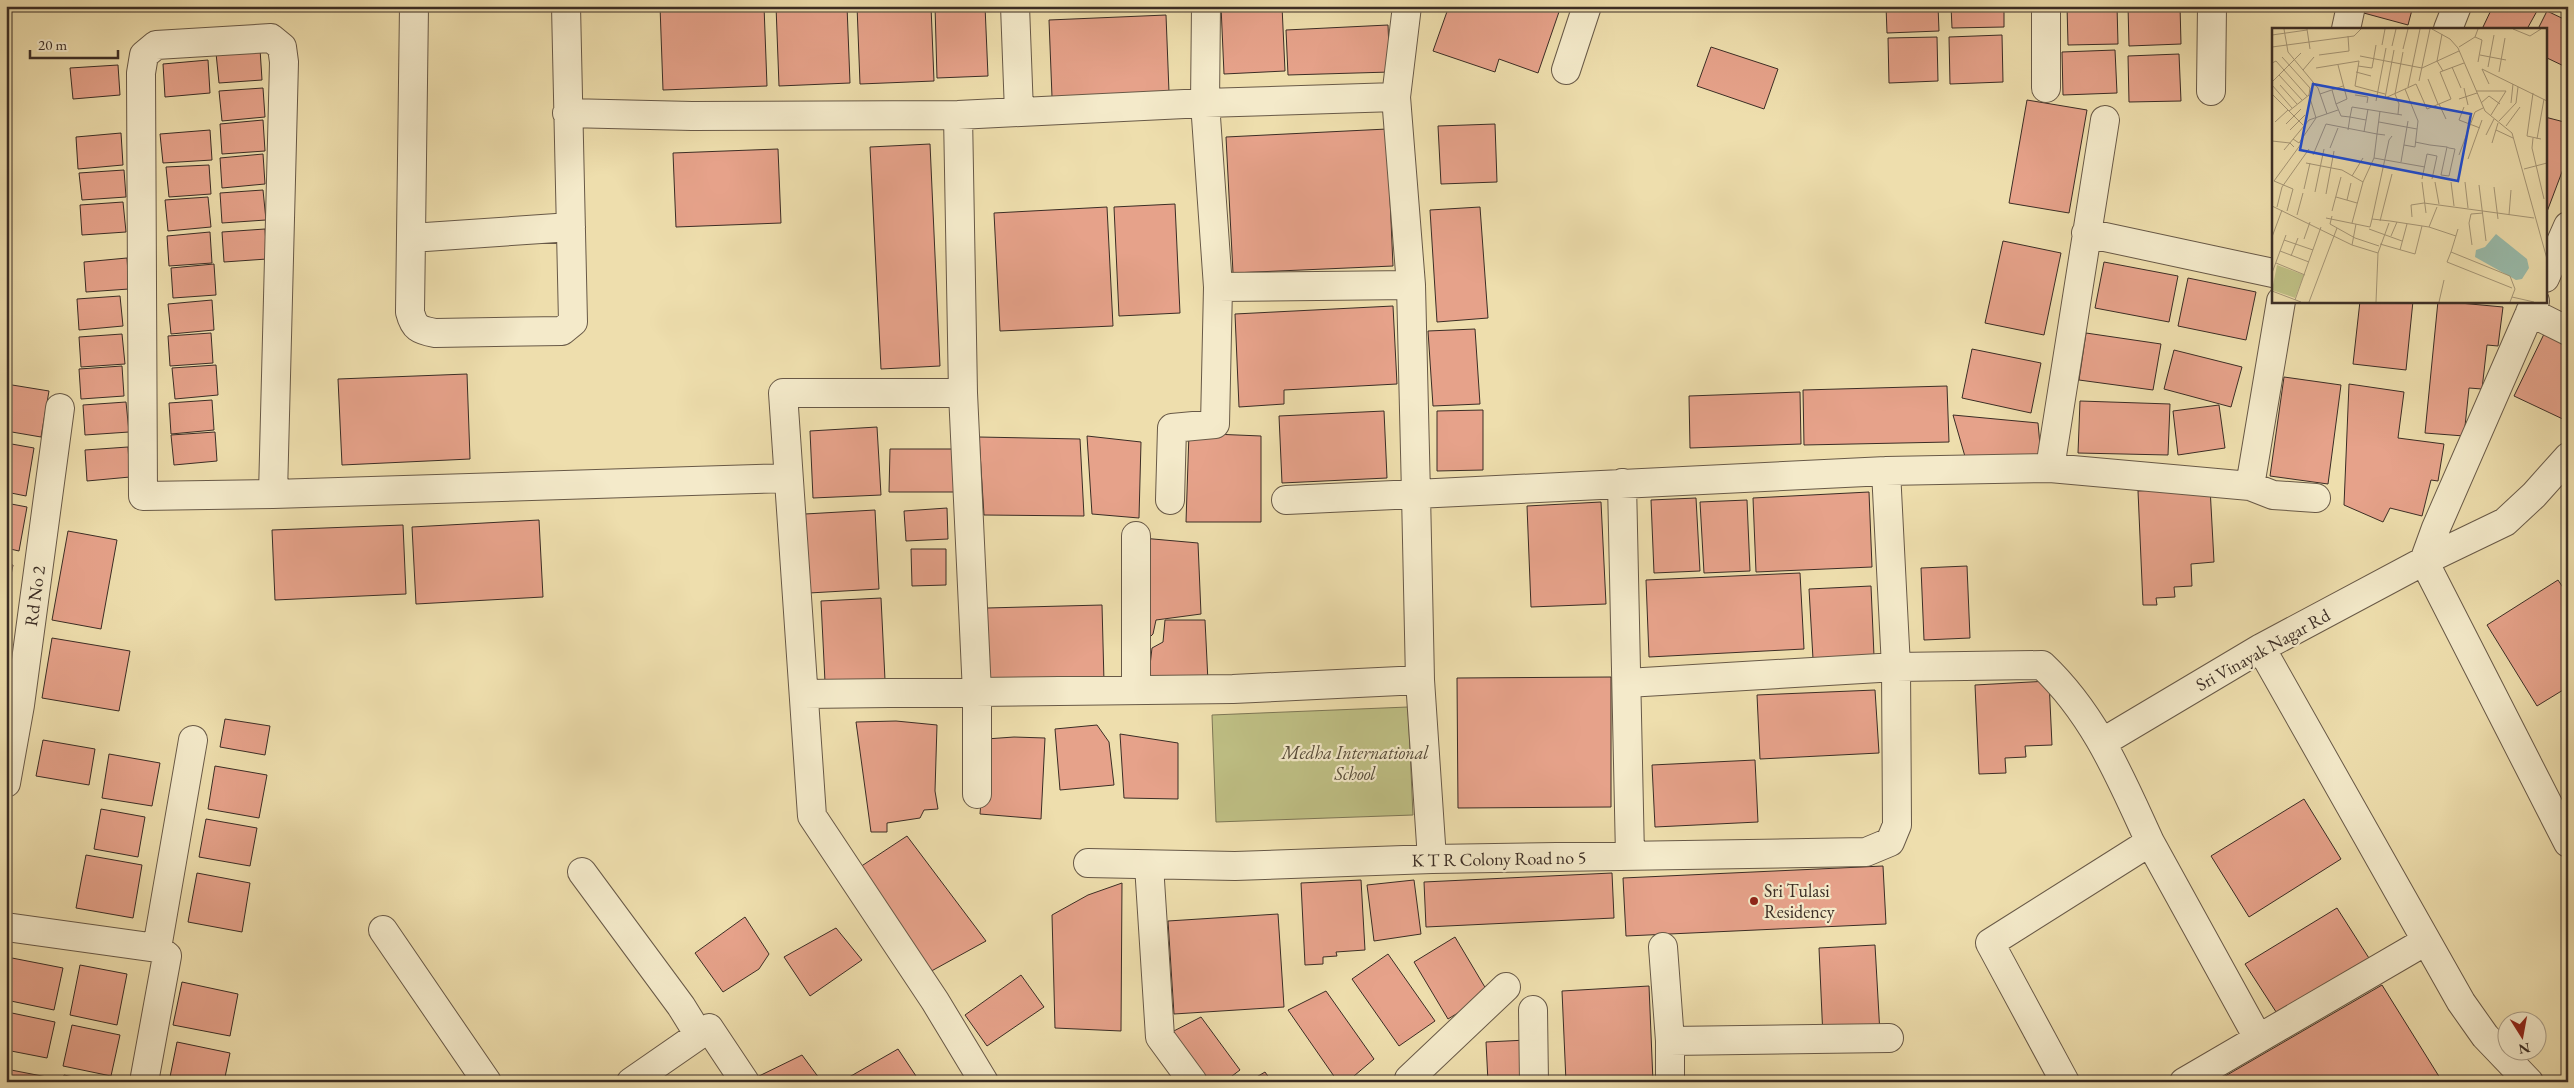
<svg xmlns="http://www.w3.org/2000/svg" width="2574" height="1088" font-family="'EB Garamond',serif">
<style>
.green{fill:#bfc085;stroke:#7d7655}
.building{fill:#e6a28a;stroke:#3b2d25}
.lines{fill:none;stroke-linecap:round;stroke-linejoin:round}
.minor-casing{stroke:#685947;stroke-width:30}
.minor{stroke:#f4eaca;stroke-width:28}
.poi-dot{fill:#8f2418;stroke:#f4eaca;stroke-width:2}
.labels{text-anchor:middle;stroke-width:4.5;stroke-linejoin:round;paint-order:stroke}
.street-label{font-size:18px;fill:#3b2d25;stroke:#f4eaca}
.park-label{font-size:18px;font-style:italic;fill:#554a38;stroke:#f4eaca}
.poi-label{font-size:18px;fill:#3b2d25;stroke:#f4eaca;text-anchor:start}
.inset-road{fill:none;stroke:#a69777;stroke-width:1}
.view{fill:#1d4ed8;fill-opacity:0.15;stroke:#1d4ed8;stroke-width:2.5}
.inset-edge{fill:none;stroke:#3b2d25;stroke-width:2.5}
</style>
<rect width="100%" height="100%" fill="#eedead"/>
<filter id="stains"><feTurbulence type="fractalNoise" baseFrequency=".004" numOctaves="4"/><feColorMatrix values="0 0 0 0 .2 0 0 0 0 .09 0 0 0 0 .02 0 0 0 .5 -.17"/></filter>
<radialGradient id="worn" r=".72"><stop offset=".6" stop-color="#630" stop-opacity="0"/><stop offset="1" stop-color="#630" stop-opacity=".3"/></radialGradient>
<path class="green" d="M1408 707 1413 815 1216 822 1212 715Z"/>
<path class="building" d="M660 6H764L767 86 663 90Z
M776 6H847L850 83 779 86Z
M857 6H931L934 81 860 84Z
M935 6H985L988 76 937 78Z
M1221 6H1282L1285 71 1224 74Z
M1449 6H1561L1538 73 1499 59 1495 72 1433 51Z
M1886 6H1938L1939 31 1887 33Z
M1951 6H2004V27L1952 28Z
M2067 6H2117L2118 44 2068 45Z
M2128 6H2180L2181 44 2129 46Z
M2362 6H2413L2408 25 2360 12Z
M2493 6H2528L2537 11 2527 29H2486L2483 27Z
M2550 6H2568V15Z
M2547 11 2568 21V68L2545 57V29H2538Z
M1166 15 1169 92 1052 97 1049 20Z
M1388 25 1390 72 1288 75 1286 30Z
M2002 35 2003 82 1950 84 1949 37Z
M1937 37 1938 81 1889 83 1888 38Z
M1711 47 1778 69 1764 109 1697 86Z
M260 49 262 80 219 83 216 53Z
M2115 50 2117 93 2063 95 2062 52Z
M2179 54 2181 101 2129 102 2128 56Z
M208 60 210 93 165 97 163 64Z
M118 65 120 95 73 99 70 68Z
M263 88 265 117 222 121 219 91Z
M2027 100 2087 110 2069 213 2009 203Z
M2545 117 2568 123V156L2545 217Z
M263 120 265 151 222 154 220 124Z
M1495 124 1497 182 1441 184 1438 126Z
M1387 129 1393 266 1233 273 1226 137Z
M210 130 212 160 163 163 160 134Z
M121 133 123 165 78 169 76 137Z
M930 144 940 366 881 369 870 147Z
M778 149 781 223 676 227 673 153Z
M263 154 265 184 222 188 220 158Z
M209 165 211 194 169 197 166 167Z
M124 170 126 197 82 200 79 173Z
M263 190 266 220 222 223 220 193Z
M208 197 211 227 168 231 165 200Z
M123 202 126 232 82 235 80 205Z
M1175 204 1180 313 1119 316 1114 207Z
M1107 207 1113 326 1000 331 994 213Z
M1480 207 1488 318 1437 322 1430 210Z
M265 229 267 259 224 262 222 232Z
M210 232 212 263 169 266 167 236Z
M2003 241 2061 253 2044 335 1985 323Z
M127 258 129 289 86 292 84 262Z
M2104 262 2178 276 2169 322 2095 308Z
M214 264 216 295 173 298 171 268Z
M2188 278 2256 292 2246 340 2178 326Z
M120 296 123 326 79 330 77 299Z
M212 300 214 330 171 334 168 304Z
M2360 301H2413L2406 370 2353 364Z
M2438 301 2503 307 2498 346 2487 345 2482 389 2469 388 2464 436 2425 433Z
M1393 306 1397 384 1284 390V404L1239 407 1235 314Z
M1475 329 1480 404 1433 406 1428 331Z
M211 333 213 363 170 366 168 336Z
M2086 333 2161 344 2153 390 2079 380Z
M122 334 125 364 81 367 79 337Z
M2544 334 2568 345 2567 421 2514 396Z
M1972 349 2041 363 2031 413 1962 398Z
M2174 350 2242 367 2231 407 2164 389Z
M216 365 218 395 175 399 172 368Z
M122 366 124 396 81 399 79 369Z
M467 374 470 459 342 465 338 379Z
M2284 377 2341 385 2328 484 2270 476Z
M6 384 49 391 41 437 6 431Z
M2349 384 2404 392 2398 438 2444 444 2438 481 2431 480 2422 516 2390 508 2383 522 2344 505Z
M1947 386 1949 442 1804 445 1803 390Z
M1800 392 1801 444 1690 448 1689 396Z
M212 400 214 430 171 434 169 403Z
M2080 401 2170 404 2168 455 2078 453Z
M126 402 129 432 85 435 83 405Z
M2219 405 2225 448 2178 455 2173 411Z
M1483 410V470L1437 471V411Z
M1384 411 1387 478 1282 483 1279 416Z
M1953 415 2038 423 2041 456 1966 460Z
M877 427 881 495 813 498 810 431Z
M215 432 217 461 174 465 171 435Z
M1189 433 1261 436V522H1186Z
M1087 436 1141 442 1139 518 1092 514Z
M979 437 1080 439 1084 516 984 515Z
M6 443 34 448 26 496 6 492Z
M128 447 130 477 87 481 85 450Z
M890 449H956L955 492H889Z
M2210 487 2214 562 2191 564 2192 586 2174 587 2175 597 2156 598 2157 605H2143L2138 491Z
M1869 492 1872 567 1756 572 1753 498Z
M1696 498 1700 571 1654 573 1651 500Z
M1747 500 1750 571 1704 573 1700 502Z
M1601 502 1606 604 1531 607 1527 506Z
M6 503 27 507 19 551 6 548Z
M947 508 948 539 906 541 904 511Z
M875 510 879 589 809 593 805 514Z
M539 520 543 597 416 604 412 527Z
M403 525 406 594 275 600 272 530Z
M68 531 117 540 101 629 52 620Z
M1142 538 1198 543 1201 614 1156 620 1153 634 1147 640Z
M911 549H946V585L912 586Z
M6 564 13 565 6 600Z
M1967 566 1970 638 1924 640 1921 568Z
M1800 573 1804 649 1649 657 1646 580Z
M2558 580 2568 595V687L2537 706 2487 625Z
M1871 586 1874 656 1813 659 1809 589Z
M881 598 885 680 825 682 821 601Z
M1102 605 1104 682 983 683 987 608Z
M1165 620H1205L1208 682 1148 683 1152 648 1163 642Z
M52 638 130 651 119 711 42 698Z
M1611 677V807L1458 808 1457 678Z
M2049 681 2052 745 2025 746 2026 757 2005 758 2006 773 1979 774 1975 685Z
M1875 690 1879 753 1760 759 1757 695Z
M225 719 270 726 265 755 220 747Z
M896 721 937 725 935 791 938 809 924 810 920 818 887 823V832H871L856 722Z
M1097 725 1109 742 1114 785 1060 790 1055 729Z
M1120 734 1178 743V799L1124 798Z
M1014 737 1045 738 1041 819 980 814 986 739Z
M43 740 95 749 89 785 36 776Z
M109 754 160 763 152 806 102 798Z
M1755 760 1758 822 1655 827 1652 765Z
M215 766 267 775 259 818 208 809Z
M2304 799 2341 859 2249 917 2211 856Z
M101 809 145 817 138 857 94 849Z
M206 819 257 828 250 866 199 857Z
M907 836 986 941 926 974 857 869Z
M86 855 142 865 133 918 76 908Z
M1883 866 1886 924 1626 936 1623 878Z
M197 873 250 883 242 932 188 922Z
M1612 873 1614 918 1426 927 1424 882Z
M1361 880 1365 950 1336 952 1337 956 1323 957V964L1305 965 1301 883Z
M1414 880 1421 934 1374 941 1367 885Z
M1122 883 1121 1031 1055 1028 1052 915 1088 895Z
M2337 908 2374 966 2280 1018 2245 964Z
M1278 914 1284 1007 1174 1014 1168 921Z
M745 917 769 954 759 969 723 992 695 953Z
M836 928 862 960 810 996 784 957Z
M1455 937 1489 994 1448 1019 1414 962Z
M1875 945 1880 1034 1823 1038 1819 948Z
M1388 954 1435 1021 1399 1046 1352 979Z
M12 958 63 968 54 1010 6 1000V987Z
M80 965 127 974 117 1025 70 1015Z
M1021 975 1044 1007 987 1046 965 1015Z
M182 982 238 994 230 1036 173 1025Z
M2382 985 2440 1078 2433 1082H2215Z
M1649 986 1653 1082H1566L1562 991Z
M1326 991 1374 1059 1347 1082H1338L1288 1010Z
M7 1012 55 1022 47 1058 6 1050Z
M1201 1017 1240 1070 1224 1082H1203L1168 1034Z
M72 1025 120 1035 111 1076 63 1066Z
M1527 1040 1529 1082H1488L1486 1042Z
M177 1042 230 1053 224 1082H169Z
M898 1049 920 1082 844 1080Z
M802 1055 822 1082H757L755 1078Z
M6 1069 47 1077 46 1082H6Z
M1265 1072 1272 1082H1248Z
M64 1075 96 1082H62Z"/>
<g class="lines">
<defs>
<path id="minor" d="M414 6 410 312C414 328 419 330 435 333L562 331 573 322 566 6
M1015 6 1019 112
M2346 29 2351 6
M2448 29 2457 6
M1566 70 1587 6
M2046 88V6
M2211 91 2212 6
M567 113 692 116 958 115 1205 103 1396 97
M958 115 963 393 977 693V794
M2086 233 2273 273
M411 238 571 227
M2545 278 2568 226
M1218 287 1411 285
M2535 301 2436 528 2424 561 2568 843
M2530 312 2568 331
M963 393H783L812 816 935 1001 984 1082
M2050 468 2105 120
M1886 471 1896 667 2042 665C2095 715 2120 777 2150 842
M1622 483 1630 856
M2250 486 2273 495 2316 498
M273 494 284 62 282 47 271 38 156 45 144 55 141 73 143 496 273 494 788 478
M1170 500 1172 428 1215 424 1218 287 1205 103 1206 6
M1286 500 1416 494 1411 285 1396 97 1407 6
M1136 536V690
M2261 648 2461 1002 2485 1036 2529 1082
M804 694 1233 689 1420 680
M2103 742 2261 648 2424 561 2505 522 2534 495 2568 457
M6 783 20 705 60 408
M1432 859 1420 680 1416 494 1886 471 2050 468 2250 486 2281 301
M1088 863 1235 866 1432 859 1866 852 1890 842 1897 825 1896 667 1627 683
M1149 865 1160 1037 1193 1082
M582 872 681 1006 699 1035
M6 927 157 948 167 956 144 1082
M383 930 487 1082
M1663 947 1670 1041 1889 1038
M157 948 193 740
M1533 1010 1534 1082
M1670 1041V1082
M1409 1079 1506 987
M631 1082 709 1028 745 1082
M2065 1082 1990 943 2150 842 2258 1038
M2184 1082 2426 941"/>
</defs>
<use href="#minor" class="minor-casing"/>
<use href="#minor" class="minor"/>
</g>
<circle class="poi-dot" cx="1754" cy="901" r="5"/>
<g class="labels">
<g class="street-label">
<text transform="translate(35 596) rotate(-82)" y="6">Rd No 2</text>
<text transform="translate(2263 650) rotate(-29)" y="6">Sri Vinayak Nagar Rd</text>
<text transform="translate(1499 859) rotate(-1)" y="6">K T R Colony Road no 5</text>
</g>
<g class="park-label">
<text x="1355" y="759">Medha International<tspan x="1355" dy="21">School</tspan></text>
</g>
<g class="poi-label">
<text x="1764" y="897">Sri Tulasi<tspan x="1764" dy="21">Residency</tspan></text>
</g>
</g>
<g transform="translate(2272 28)">
<rect width="275" height="275" fill="#eedead"/>
<path d="M5 237 32 247 23 270 0 262Z" fill="#bfc085"/>
<path d="M224 206 255 231 257 240 250 251 244 252 203 229 204 222 213 219Z" fill="#99bcac"/>
<path class="inset-road" d="M12 1 16 24 46 60 55 86M35 1 38 21M160 1 178 11 186 20 213 83 240 105 275 231M241 1 258 8 269 1M170 6 165 33 171 43M0 7 35 2M203 9 210 12 206 34M110 17 113 1M120 18 124 1M0 19 82 8 89 1M187 19 203 9 206 1M131 21 136 1M122 22 113 70 133 61 146 93 143 119 132 117M47 27 77 23 76 8M208 27 234 32M88 28 150 40 187 23M10 29 38 60 37 67M0 35 4 33 35 68M86 38 100 40 104 17M180 39 189 60M216 39 222 7M44 40 87 33 83 58 113 66M31 42 42 29M84 44 99 48M227 44 233 10M7 47 30 72M156 51 166 76M147 53 158 1M0 54 29 25M217 56 210 41 275 73M0 57 20 80M8 57 25 76M136 59 148 1M192 60 196 77M133 61 144 56 155 81 179 71 168 44 192 35M60 62 64 76 75 71 66 37M204 63H234L219 87M261 65 255 108 269 111M0 66 31 97M48 66 71 58M83 67 96 69 95 75M187 71 205 65M104 73 114 20M209 75 217 68 228 76M239 75 241 56M64 76 69 88 78 89 76 102M167 76 174 91M192 79 187 92 208 100M17 83 37 67 44 90 27 115 21 111M126 86 127 76 123 66 131 24M94 92 78 89 80 79 130 87M227 93 244 75 246 59M3 94 16 82M107 94 145 101M14 96 29 81M234 98 248 79M18 102 33 87M224 102 241 110M92 104 96 81M214 107 222 91M275 109V127M261 110 260 120 272 171M265 111 272 71M0 113 18 115 22 119M143 114 158 117 175 119 177 120 183 121 177 148 169 147 175 119M220 115 226 95M58 120 66 100M12 122 37 92 66 82M41 127 54 96 105 106 108 83M187 127 203 84 211 80M102 130 153 139M196 131 210 92M129 134 136 93M34 135 70 142 91 154M252 141 275 135M80 148 91 130M150 151 155 126 165 128 160 151M150 154 154 185M163 154 167 176M179 154 182 178M193 154 196 180M207 157 214 213M222 159 226 191M32 161 38 135M43 164 52 121M54 166 62 123M64 169 85 175M75 172 79 155M0 178 80 217 106 225M5 179 10 159 37 121M15 183 21 161 2 153 29 116M60 183 69 149M25 187 31 165M237 187 239 162M60 188 58 196 83 210 107 218M140 189 139 177 152 175 262 190M54 190 98 199 100 191 118 193 157 199 184 208M100 191 117 112 120 108M108 193 120 146M80 195 91 154 102 130 105 106 113 107M157 199 165 179M97 201 130 213M186 201 179 224 238 248 243 261 238 274M119 208 125 194M0 209 10 182M32 211 38 194M12 212 41 222M108 216 143 226 150 198M80 217 84 196M200 217 197 195 199 186 211 185M128 222 135 196M8 223 37 234M179 224 175 234 240 260M19 228 26 210M4 235 33 247M0 245 14 207M0 263 29 274M240 269 262 274M23 272 49 199M37 274 65 200M104 274 106 225 117 195M167 274 172 252"/>
<path class="view" d="M41 56 199 86 186 153 28 122Z"/>
<rect width="275" height="275" class="inset-edge"/>
</g>
<rect width="2574" height="1088" fill="none" stroke="#eedead" stroke-width="25"/>
<rect x="8" y="8" width="2559" height="1073" fill="none" stroke="#3b2d25" stroke-width="2.5"/>
<rect x="12" y="12" width="2549" height="1063" fill="none" stroke="#3b2d25"/>
<g transform="translate(2522 1036) rotate(169)"><circle r="24" fill="#f4eaca" stroke="#aa9e88"/>
<path d="M0-4L9 19L0 12L-9 19Z" fill="#8f2418"/>
<text y="-8" font-size="14" font-weight="bold" text-anchor="middle" fill="#3b2d25">N</text>
</g>
<path d="M30 50v8h88v-8" fill="none" stroke="#3b2d25" stroke-width="2.5"/>
<text x="38" y="50" font-size="15" fill="#3b2d25" stroke="#f4eaca" stroke-width="4" paint-order="stroke">20 m</text>
<rect width="100%" height="100%" filter="url(#stains)"/>
<rect width="100%" height="100%" fill="url(#worn)"/>
</svg>
